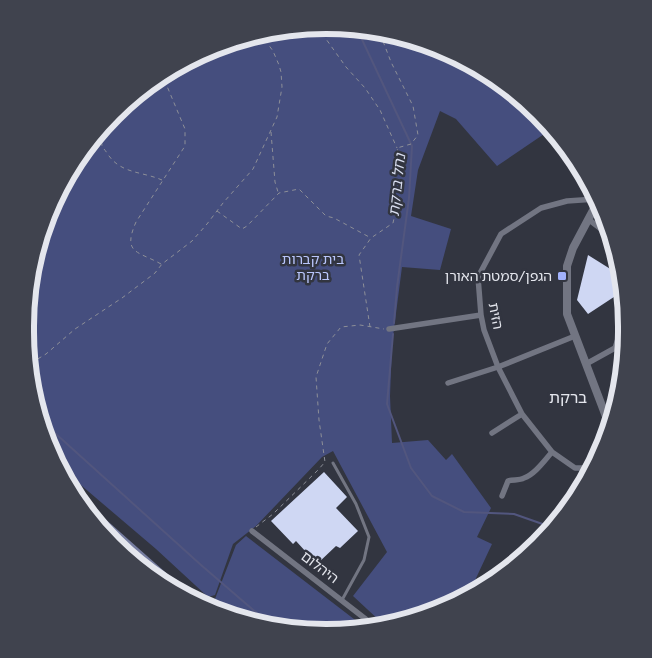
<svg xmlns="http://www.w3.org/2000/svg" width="652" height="658" font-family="Overpass,'Noto Sans Hebrew',sans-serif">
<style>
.green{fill:#454e7e}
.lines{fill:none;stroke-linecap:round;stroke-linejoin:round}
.stream{stroke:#52567e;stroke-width:2}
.building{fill:#cfd7f3}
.path{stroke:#8d8f98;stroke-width:1;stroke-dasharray:4 4;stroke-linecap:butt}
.service{stroke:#727582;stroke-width:3}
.minor{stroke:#727582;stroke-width:5.5}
.tertiary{stroke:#727582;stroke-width:8}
.secondary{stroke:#767da0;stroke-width:9}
.poi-dot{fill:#a2b2fd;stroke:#323540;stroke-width:2}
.labels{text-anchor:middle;stroke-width:5;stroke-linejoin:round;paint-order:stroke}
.park-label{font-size:14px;fill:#b9c6fc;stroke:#323540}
.poi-label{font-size:14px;fill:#e4e6ed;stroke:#323540;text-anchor:end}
.street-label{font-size:14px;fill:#e4e6ed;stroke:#323540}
.water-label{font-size:15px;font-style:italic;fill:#d9def0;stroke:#323540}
.quarter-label{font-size:16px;fill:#e4e6ed;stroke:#323540}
.rim{fill:none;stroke:#e4e6ed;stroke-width:6}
</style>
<rect width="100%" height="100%" fill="#323540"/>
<path class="green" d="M326 25 441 48 539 113 550 130 497 166 456 119 440 111 418 170 411 216 451 229 440 270 402 267 392 344 390 396 392 443 428 440 446 460 452 454 491 508 477 537 492 544 470 591 441 610 381 622 353 596 387 552 333 451 322 457 256 526 233 544 215 595 208 597 156 549 62 469 48 447 25 332 31 268 48 211 113 113 211 48Z
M246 536 363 626 326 633 222 612 213 604 236 545Z"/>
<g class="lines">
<path class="stream" d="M358 31 412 146 409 198 397 287 394 323
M393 334 387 404 411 468 432 496 464 512 514 514 551 527
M44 426 56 434 201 565 266 621"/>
</g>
<path class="building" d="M588 255 612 270 615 267 620 293 588 314 577 300Z
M324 472 347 497 336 508 358 531 340 548 336 546 317 564 296 541 293 544 271 521Z"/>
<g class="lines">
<path class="path" d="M320 26 326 39 346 67 365 88 380 110 397 148
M105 126C104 131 101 141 102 146 103 148 105 150 107 153 120 174 141 171 162 180
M271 132 275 182 278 192
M217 211 242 229 247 226 279 193 299 189 326 216 334 218 371 238
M161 264C138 251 122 254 136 222L185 146V129L164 79
M370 327 359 255 371 238 393 223 404 174 397 148 411 144 418 135 413 106 391 62 381 36
M31 363 46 354 75 329 122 298 155 273 162 264 192 241 207 224 223 203 253 169 277 117 282 87 281 72 279 65 273 51 263 37
M256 527 273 514 318 470 325 462 319 420 316 377 327 344 341 327 360 325 384 329"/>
<path class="service" d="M333 463 356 504 369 537 364 560 342 600"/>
<path class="minor" d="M588 219 609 235
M389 329 481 315
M586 364 615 348 625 317
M448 383 498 367 575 336
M492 433 522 414
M590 468H575L552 452 522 414 498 367 484 330 481 315 478 277 501 234 541 208 567 201 596 199
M502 496 508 481C513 479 519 481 524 478 535 474 544 461 552 452
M252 531 372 624"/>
<path class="tertiary" d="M598 201 573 248 567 266V314L610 427"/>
<path class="secondary" d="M93 514 172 584"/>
</g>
<rect class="poi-dot" x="557" y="271" width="10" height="10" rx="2.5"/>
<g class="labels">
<g class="park-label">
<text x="313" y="264">בית קברות<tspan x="313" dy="16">ברקת</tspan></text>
</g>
<g class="poi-label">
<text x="552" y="281">הגפן/סמטת האורן</text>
</g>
<g class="street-label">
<text transform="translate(496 316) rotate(79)" y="5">הזית</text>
<text transform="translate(320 567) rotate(37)" y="5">היהלום</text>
</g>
<g class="water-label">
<text transform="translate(397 185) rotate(-84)" y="5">נחל ברקת</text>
</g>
<g class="quarter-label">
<text x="568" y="403">ברקת</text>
</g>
</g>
<path d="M0 0H652V658H0ZM326 34H326A292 292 0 0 1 618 326V332A292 292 0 0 1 326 624H326A292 292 0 0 1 34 332V326A292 292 0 0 1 326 34Z" fill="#40434e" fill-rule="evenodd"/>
<path class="rim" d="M326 34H326A292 292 0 0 1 618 326V332A292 292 0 0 1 326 624H326A292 292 0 0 1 34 332V326A292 292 0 0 1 326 34Z"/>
</svg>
